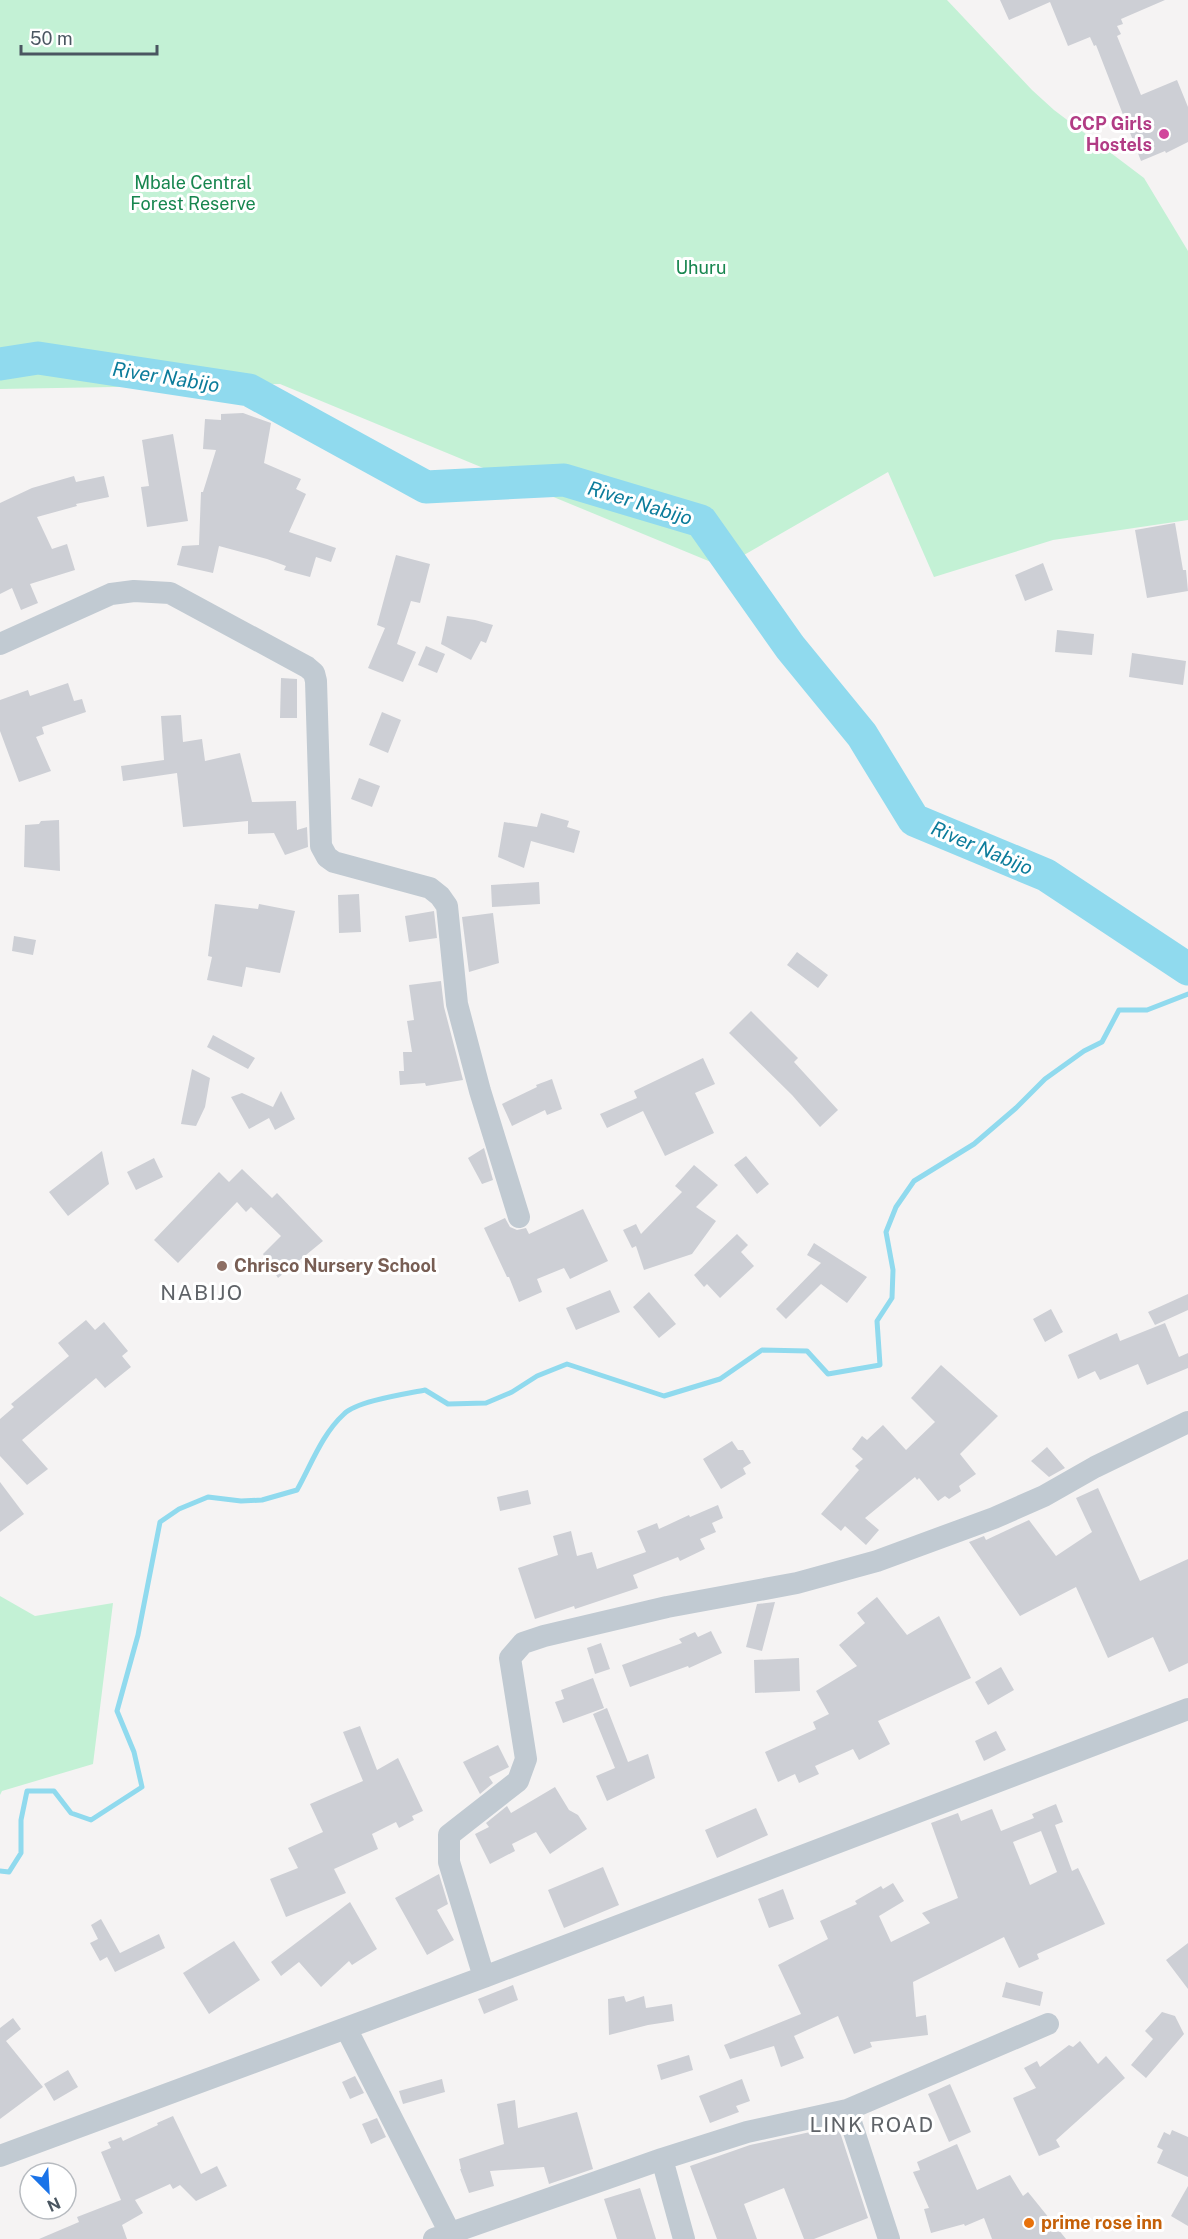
<svg xmlns="http://www.w3.org/2000/svg" width="1188" height="2239" font-family="'Public Sans',sans-serif">
<style>
.green{fill:#c3f1d5}
.lines{fill:none;stroke-linecap:round;stroke-linejoin:round}
.stream{stroke:#90daee;stroke-width:5}
.river{stroke:#90daee;stroke-width:33}
.building{fill:#cdcfd5;fill-rule:evenodd}
.minor{stroke:#c1cad2;stroke-width:22}
.hotel-dot{fill:#d1479c;stroke:#fff;stroke-width:2}
.education-dot{fill:#8d6e63;stroke:#fff;stroke-width:2}
.food-dot{fill:#e8710a;stroke:#fff;stroke-width:2}
.labels{text-anchor:middle;stroke-width:6;stroke-linejoin:round;paint-order:stroke}
.hotel-label{font-size:18px;font-weight:bold;fill:#b23c85;stroke:#fff;text-anchor:end}
.park-label{font-size:18px;fill:#17864f;stroke:#fff}
.education-label{font-size:18px;font-weight:bold;fill:#785e54;stroke:#fff;text-anchor:start}
.food-label{font-size:18px;font-weight:bold;fill:#c56008;stroke:#fff;text-anchor:start}
.water-label{font-size:20px;font-style:italic;fill:#0c7c9b;stroke:#fff}
.quarter-label{font-size:21px;letter-spacing:1.5px;fill:#5f6368;stroke:#fff}
</style>
<rect width="100%" height="100%" fill="#f5f3f3"/>
<path class="green" d="M0 0H947L1032 90 1054 110 1144 178 1188 251V520L1053 540 934 577 888 472 723 567 280 384 0 389Z
M0 1596 35 1616 113 1603 93 1764 2 1791 0 1795Z"/>
<g class="lines">
<path class="stream" d="M0 1871 9 1872 21 1853V1820L27 1791H54L71 1813 91 1820 142 1787 134 1752 117 1711 138 1635 160 1522 179 1509 208 1497 241 1501 262 1500 297 1490C311 1465 322 1434 344 1414 357 1401 406 1394 425 1390L448 1404 486 1403 512 1392 537 1376 567 1364 664 1396 720 1379 762 1350 807 1351 828 1374 880 1365 877 1321 892 1298 893 1270 886 1232 896 1207 914 1181 974 1144 1016 1108 1045 1079 1084 1051 1102 1042 1119 1010H1147L1188 994"/>
<path class="river" d="M0 364 38 358 249 390 426 487 564 480 701 521 790 647 862 735 914 820 1046 875 1188 969"/>
</g>
<path class="building" d="M1000 0H1165L1121 19 1123 24 1117 26 1121 34 1117 36 1141 95 1177 80 1188 107V142L1166 153 1165 151 1141 161 1096 45 1094 46 1090 37 1068 46 1050 2 1009 20Z
M243 413 271 423 264 463 301 479 296 489 306 494 289 532 336 548 331 562 316 557 310 577 284 570 286 566 267 559 219 546 213 573 177 565 182 546 199 545 201 492H203L216 450 203 449 205 419 221 420V414Z
M173 434 188 521 147 527 141 487 149 486 142 440Z
M74 476 76 482 104 476 109 497 76 504 77 506 37 517 52 549 67 544 75 570 30 584 38 603 21 610 12 588 0 594V503L32 488Z
M1175 523 1183 570H1186L1188 591 1147 598 1135 530Z
M396 555 430 564 420 603 411 601 397 644 416 652 403 682 368 668 385 628 377 625Z
M1043 563 1053 590 1025 601 1015 575Z
M447 616 475 620 493 625 486 643 481 641 471 660 441 644Z
M1057 630 1094 634 1092 655 1055 652Z
M426 646 445 654 437 673 418 665Z
M1132 653 1186 661 1183 685 1129 677Z
M281 678 297 679V718H280Z
M68 683 74 701 82 699 86 712 42 727 44 734 36 737 51 771 19 782 0 731V700L28 690 30 696Z
M382 712 401 720 388 753 369 745Z
M181 715 183 742 202 739 205 761 240 753 252 802 296 801 297 830 307 827 308 847 285 855 274 833 248 834V821L183 827 177 773 123 781 121 766 164 760 161 716Z
M359 778 380 786 372 807 351 799Z
M541 813 569 821 567 827 580 831 574 853 531 841 524 868 498 857 504 822 537 827Z
M59 820 60 871 24 867 25 825 39 824 41 821Z
M539 882 540 904 492 907 491 885Z
M359 894 361 932 339 933 338 895Z
M215 904 258 909 259 904 295 911 280 973 246 967 242 987 207 980 212 957 208 956Z
M434 911 437 938 409 942 405 916Z
M493 913 499 963 469 972 462 917Z
M14 936 36 940 33 955 12 951Z
M797 952 828 975 818 988 787 965Z
M441 981 444 1007 463 1080 426 1086 425 1083 400 1085 399 1071H404L403 1052H412L407 1021 414 1020 409 985Z
M751 1011 798 1058 794 1062 838 1110 820 1127 792 1095 729 1033Z
M213 1035 255 1058 248 1069 207 1047Z
M703 1058 715 1084 695 1093 714 1133 665 1156 643 1111 607 1128 600 1114 637 1098 634 1091Z
M192 1069 210 1078 205 1107 196 1126 181 1124Z
M552 1079 562 1109 547 1115 545 1110 512 1126 502 1104 537 1087 536 1085Z
M281 1091 295 1119 275 1130 269 1118 249 1129 231 1097 242 1093 273 1107Z
M484 1148 493 1180 482 1184 468 1158Z
M102 1151 109 1184 68 1216 49 1192Z
M746 1156 769 1184 757 1194 734 1165Z
M154 1158 163 1177 136 1190 127 1172Z
M694 1165 718 1185 696 1207 716 1221 692 1254 644 1270 636 1246 632 1248 623 1230 636 1224 641 1234 682 1192 675 1186Z
M242 1169 272 1198 277 1193 323 1241 278 1278 263 1254 281 1236 251 1207 246 1212 237 1202 178 1263 154 1240 219 1172 229 1182Z
M583 1209 608 1261 570 1279 564 1268 537 1279 542 1292 519 1302 509 1277H507L484 1228 505 1218 510 1227 517 1230 526 1228 529 1234Z
M737 1234 748 1245 741 1252 754 1266 720 1298 707 1284 704 1287 694 1275Z
M814 1243 867 1277 847 1303 821 1284 786 1319 776 1309 821 1263 807 1255Z
M610 1290 620 1312 576 1330 566 1308Z
M649 1292 676 1324 659 1338 633 1307Z
M1188 1294V1310L1155 1325 1148 1312Z
M1051 1309 1063 1332 1045 1342 1033 1319Z
M86 1320 95 1330 104 1322 128 1351 122 1356 131 1367 105 1388 96 1378 22 1440 48 1469 27 1485 0 1456V1419L14 1407 11 1404 69 1356 58 1343Z
M1165 1323 1179 1357 1188 1353V1368L1147 1385 1138 1364 1100 1380 1095 1371 1078 1379 1068 1355 1117 1333 1120 1341Z
M941 1365 998 1416 960 1454 976 1474 959 1486 961 1491 949 1499 945 1496 938 1501 919 1478 917 1480 915 1477 865 1518 879 1530 866 1545 845 1526 841 1531 821 1514 859 1470 855 1466 863 1459 852 1449 862 1436 867 1440 883 1425 906 1450 935 1422 911 1398Z
M732 1441 738 1450H743L751 1463 743 1468 746 1474 721 1489 703 1459Z
M1047 1447 1065 1468 1049 1477 1031 1461Z
M0 1482 24 1514 0 1532Z
M1098 1488 1140 1581 1188 1559V1663L1169 1672 1153 1637 1108 1658 1076 1587 1020 1616 969 1542 984 1536 986 1540 1029 1520 1056 1556 1092 1532 1076 1498Z
M528 1490 531 1504 500 1511 497 1497Z
M718 1505 723 1518 712 1523 716 1532 700 1539 705 1549 680 1561 678 1557 633 1575 638 1588 575 1609 574 1606 535 1619 518 1568 558 1555 553 1536 571 1531 577 1556 592 1552 597 1569 646 1552 637 1531 657 1523 659 1529 689 1515 690 1517Z
M877 1597 907 1635 939 1616 971 1678 878 1721 890 1744 859 1760 853 1749 815 1766 819 1774 799 1783 795 1774 778 1782 765 1752 816 1729 813 1722 829 1714 816 1691 857 1666 839 1645 865 1623 857 1613Z
M775 1602 762 1651 746 1647 757 1604Z
M711 1631 722 1653 689 1668 688 1666 630 1687 622 1665 682 1643 679 1639 695 1632 698 1637Z
M601 1643 610 1669 595 1674 587 1648Z
M799 1658 800 1691 755 1693 754 1660Z
M1001 1667 1014 1690 988 1705 975 1682Z
M593 1678 604 1708 563 1723 555 1702 564 1699 561 1690Z
M607 1708 628 1762 648 1754 655 1778 607 1801 596 1776 615 1768 593 1714Z
M360 1726 377 1770 398 1758 423 1811 412 1816 414 1820 399 1828 396 1822 372 1834 378 1849 334 1869 346 1893 286 1917 270 1879 298 1868 288 1848 323 1832 310 1804 363 1781 343 1732Z
M996 1731 1006 1750 984 1761 975 1741Z
M498 1745 509 1767 489 1777 493 1783 480 1794 463 1762Z
M555 1787 569 1810 578 1815 587 1829 550 1854 536 1832 512 1844 515 1851 490 1864 475 1834 489 1827 486 1823 507 1806 511 1813Z
M1056 1804 1063 1822 1055 1825 1072 1871 1078 1868 1105 1924 1037 1954 1039 1959 1019 1968 1004 1937 913 1982 916 2017 926 2015 928 2035 870 2042 872 2047 854 2054 838 2016 794 2036 804 2058 781 2067 774 2046 730 2059 724 2045 801 2014 778 1965 828 1939 820 1921 857 1904 855 1901 881 1886 883 1889 893 1883 904 1901 879 1916 891 1942 930 1923 922 1913 958 1898 931 1823 958 1813 961 1821 992 1809 1001 1831 1034 1818 1032 1814ZM1041 1831 1057 1872 1030 1885 1013 1842Z
M756 1808 768 1835 717 1858 705 1830Z
M603 1867 619 1905 564 1928 548 1890Z
M439 1874 448 1904 437 1910 454 1940 427 1955 395 1898Z
M783 1889 794 1919 769 1928 758 1899Z
M350 1902 377 1949 352 1965 349 1961 321 1987 299 1962 281 1976 271 1962Z
M101 1919 120 1953 159 1934 165 1948 115 1972 107 1957 100 1961 90 1943 98 1939 91 1925Z
M234 1941 260 1980 209 2014 183 1973Z
M1188 1943V1989L1166 1960Z
M1006 1982 1043 1992 1040 2006 1002 1997Z
M513 1985 518 2000 484 2014 478 1999Z
M624 1996 626 2002 644 1996 646 2008 672 2004 674 2021 648 2025 609 2035 608 1999Z
M1162 2012 1175 2016 1184 2034 1146 2078 1131 2065 1153 2039 1145 2031Z
M13 2018 21 2029 6 2041 43 2087 0 2119V2028Z
M1080 2041 1098 2064 1106 2056 1125 2078 1056 2140 1060 2147 1039 2156 1013 2098 1036 2088 1024 2068 1037 2061 1040 2067 1069 2045 1073 2047Z
M689 2055 693 2070 661 2080 657 2065Z
M68 2070 78 2087 54 2101 44 2084Z
M355 2076 364 2093 350 2099 342 2082Z
M442 2079 445 2092 403 2104 399 2091Z
M742 2079 750 2101 736 2106 739 2112 710 2123 699 2096Z
M950 2084 971 2132 949 2142 928 2094Z
M515 2100 518 2128 577 2112 593 2169 549 2184 544 2167 490 2171 494 2186 469 2193 460 2169H461L459 2159 504 2144 497 2104Z
M173 2116 201 2174 217 2166 227 2186 196 2201 180 2185 173 2189 170 2184 135 2200 143 2213 122 2225 127 2239H39L79 2222 77 2217 121 2200 101 2152 111 2148 108 2142 121 2137 123 2141 158 2125 157 2123Z
M377 2118 386 2137 371 2144 362 2124Z
M838 2126 868 2218 814 2239H804L784 2188 744 2204 757 2239H717L690 2166 750 2145Z
M1172 2130 1188 2137V2177L1157 2163 1163 2150 1157 2147 1164 2132 1170 2135Z
M957 2144 977 2190 1010 2175 1023 2196 1028 2192 1066 2239H992L984 2218 965 2226 964 2224 931 2233 924 2209 929 2208 913 2172 920 2170 917 2162Z
M1188 2186V2226L1171 2216Z
M640 2188 656 2239H617L604 2199Z"/>
<g class="lines">
<path class="minor" d="M0 644 111 594 134 591 170 593 307 667 314 673 316 681 321 846 327 857 334 862 430 888 440 896 447 906 457 1004 480 1091 519 1217
M484 1977 449 1862V1835L518 1781 526 1759 510 1658 523 1643 544 1636 667 1607 797 1583 877 1561 994 1518 1044 1496 1095 1467 1188 1422
M346 2028 453 2239
M0 2156 484 1977 1188 1709
M434 2239 662 2159
M684 2239 662 2159 747 2132 847 2110
M889 2239 847 2110 1048 2024"/>
</g>
<circle class="hotel-dot" cx="1164" cy="134" r="6"/>
<circle class="education-dot" cx="222" cy="1266" r="6"/>
<circle class="food-dot" cx="1029" cy="2223" r="6"/>
<g class="labels">
<g class="hotel-label">
<text x="1152" y="130">CCP Girls<tspan x="1152" dy="21">Hostels</tspan></text>
</g>
<g class="park-label">
<text x="193" y="189">Mbale Central<tspan x="193" dy="21">Forest Reserve</tspan></text>
<text x="701" y="274">Uhuru</text>
</g>
<g class="education-label">
<text x="234" y="1272">Chrisco Nursery School</text>
</g>
<g class="food-label">
<text x="1041" y="2229">prime rose inn</text>
</g>
<g class="water-label">
<text transform="translate(166 377) rotate(9)" y="7">River Nabijo</text>
<text transform="translate(640 503) rotate(17)" y="7">River Nabijo</text>
<text transform="translate(982 848) rotate(23)" y="7">River Nabijo</text>
</g>
<g class="quarter-label">
<text x="202" y="1300">NABIJO</text>
<text x="872" y="2132">LINK ROAD</text>
</g>
</g>
<g transform="translate(48 2191) rotate(156)"><circle r="28" fill="#ffffff" stroke="#b7bbc0" stroke-width="1.5"/>
<path d="M0-4.5L10 22L0 15L-10 22Z" fill="#1a73e8"/>
<text y="-9" font-size="16" font-weight="bold" text-anchor="middle" fill="#4a5661">N</text>
</g>
<path d="M21 45v9h136v-9" fill="none" stroke="#4a5661" stroke-width="3"/>
<text x="30" y="45" font-size="18" fill="#4a5661" stroke="#ffffff" stroke-width="4.5" paint-order="stroke">50 m</text>
</svg>
